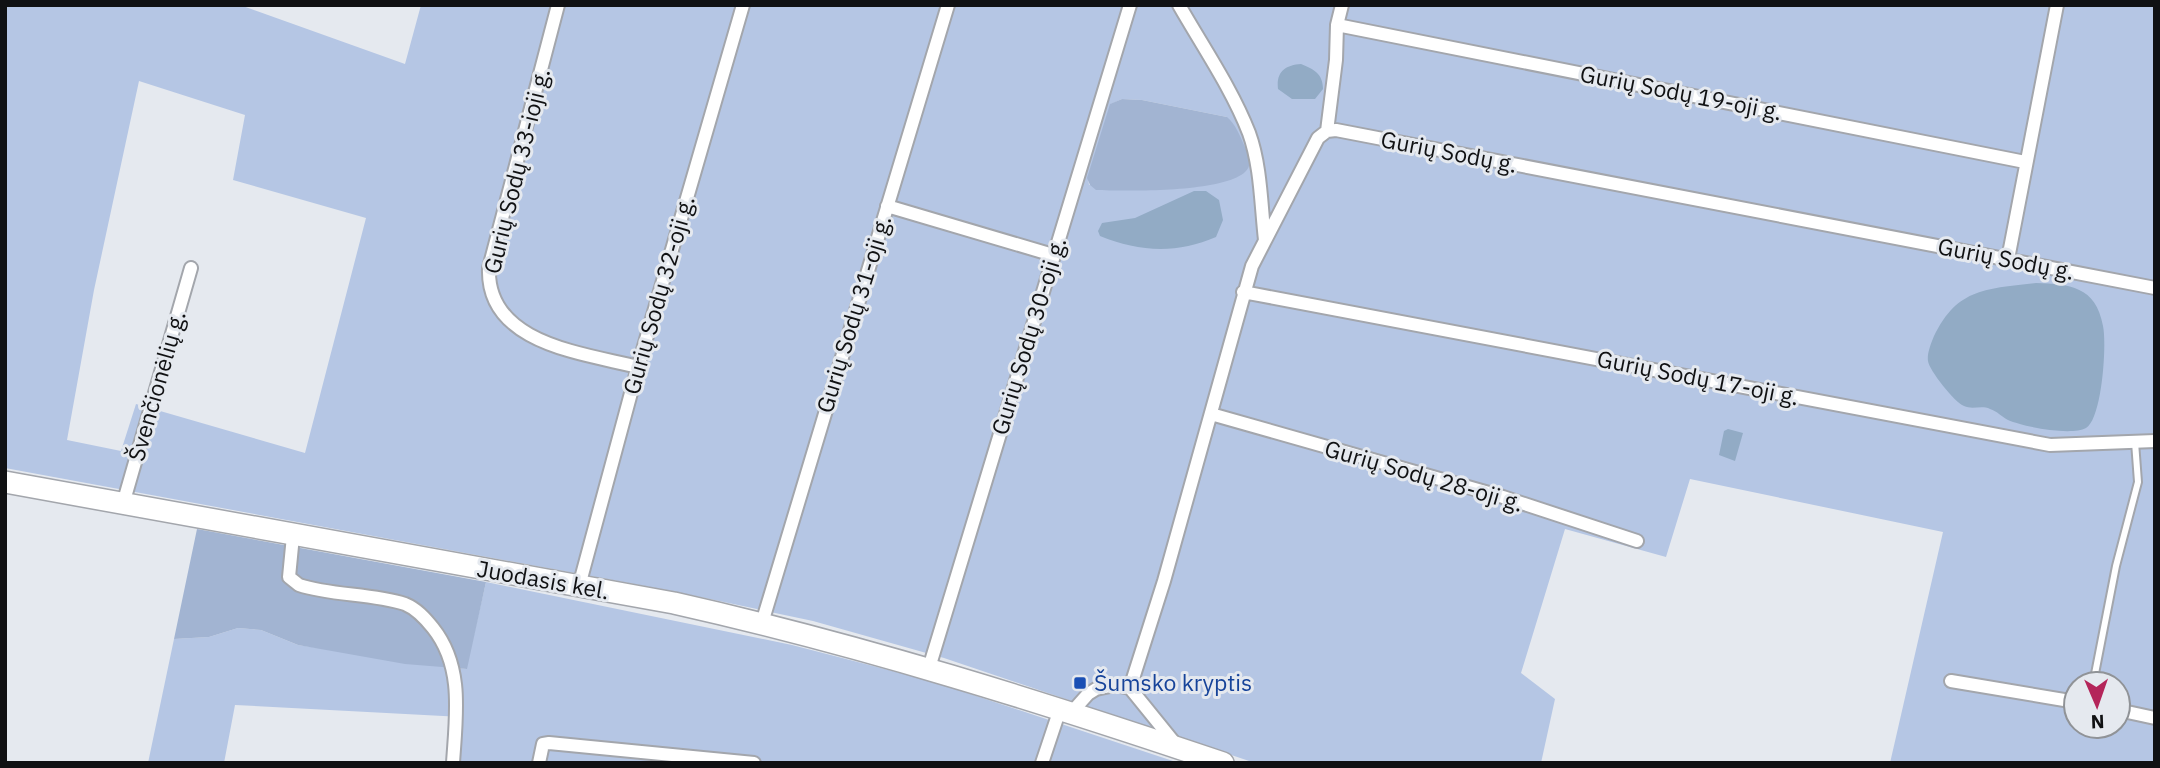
<svg xmlns="http://www.w3.org/2000/svg" width="2160" height="768" font-family="'IBM Plex Sans',sans-serif">
<style>
.green{fill:#b5c6e4;fill-rule:evenodd}
.forest{fill:#a2b4d2}
.water{fill:#92abc5}
.lines{fill:none;stroke-linecap:round;stroke-linejoin:round}
.service-casing{stroke:#a3a6ac;stroke-width:10}
.minor-casing{stroke:#a3a6ac;stroke-width:16}
.primary-casing{stroke:#a3a6ac;stroke-width:24}
.service{stroke:#fff;stroke-width:6}
.minor{stroke:#fff;stroke-width:12}
.primary{stroke:#fff;stroke-width:21}
.transit-dot{fill:#1a4fb4;stroke:#e5e9ef;stroke-width:2.5}
.labels{text-anchor:middle;stroke-width:6;stroke-linejoin:round;paint-order:stroke}
.street-label{font-size:23px;fill:#101113;stroke:#e5e9ef}
.transit-label{font-size:23px;fill:#164399;stroke:#e5e9ef;text-anchor:start}
</style>
<rect width="100%" height="100%" fill="#e5e9ef"/>
<path class="green" d="M5 5H240L405 64 421 5H2155V763H1890L1943 532 1690 479 1666 557 1565 529 1521 673 1555 699 1541 763H1255L944 658 813 621 672 591 5 468ZM139 81 245 115 233 180 366 218 305 453 136 404 121 451 67 440 94 290ZM1122 99 1142 100 1227 117 1089 185 1088 177 1111 104ZM2076 684H2118V726H2076Z
M486 582 792 645 931 681 1179 763H459L462 717 235 705 224 763H148L174 639 209 637 238 628 261 630 298 645 466 669Z"/>
<path class="forest" d="M1122 99 1142 100 1227 117C1236 125 1239 134 1244 145 1247 151 1251 159 1249 166 1240 194 1122 191 1096 190L1090 185 1087 178 1110 104Z
M197 529 486 582 467 669 405 664 298 645 261 630 238 628 209 637 174 639Z"/>
<path class="water" d="M1301 64C1314 69 1323 74 1323 89L1315 99H1292L1278 89C1276 72 1285 65 1301 64Z
M1194 191H1206L1219 200 1223 220 1216 237C1177 254 1139 252 1100 236L1098 231 1102 223 1135 218Z
M2036 283C2069 284 2096 286 2103 326 2107 344 2102 419 2086 428 2071 436 2024 427 2008 420 2002 417 1997 411 1990 409 1982 405 1972 410 1964 406 1955 403 1929 370 1928 361 1927 355 1930 346 1932 341 1955 288 1985 289 2036 283Z
M1728 429 1743 433 1735 461 1719 455 1724 431Z"/>
<g class="lines">
<defs>
<path id="service" d="M2093 684 2116 566 2138 482 2135 442"/>
<path id="minor" d="M558 5 489 268C486 344 583 353 638 367
M1179 5C1203 47 1232 89 1249 133 1261 166 1261 206 1265 240
M1337 25 2025 162
M1327 131 1336 60 1337 25 1342 5
M887 206 1053 255
M2008 259 2057 5
M1243 292 2050 445 2155 441
M1211 414 1503 497 1637 541
M123 504 191 268
M293 536 289 577 299 585C332 596 371 593 405 604 417 609 425 618 433 628 464 667 456 716 453 763
M579 586 638 367 743 5
M762 623 948 5
M929 668 1130 5
M1951 681 2076 702
M1130 688 1164 581 1252 266 1318 138 1327 131 1336 130 2155 288
M2118 710 2155 718
M1072 712 1088 694 1096 689 1115 685 1130 688 1177 746
M539 763 543 744 549 743 754 763
M1042 763 1060 709"/>
<path id="primary" d="M5 482 674 603C861 645 1042 702 1223 763"/>
</defs>
<use href="#service" class="service-casing"/>
<use href="#minor" class="minor-casing"/>
<use href="#primary" class="primary-casing"/>
<use href="#service" class="service"/>
<use href="#minor" class="minor"/>
<use href="#primary" class="primary"/>
</g>
<rect class="transit-dot" x="1073" y="676" width="14" height="14" rx="3.5"/>
<g class="labels">
<g class="street-label">
<text transform="translate(1681 93) rotate(11)" y="8">Gurių Sodų 19-oji g.</text>
<text transform="translate(1449 152) rotate(11)" y="8">Gurių Sodų g.</text>
<text transform="translate(517 171) rotate(-76)" y="8">Gurių Sodų 33-ioji g.</text>
<text transform="translate(2006 259) rotate(11)" y="8">Gurių Sodų g.</text>
<text transform="translate(659 295) rotate(-74)" y="8">Gurių Sodų 32-oji g.</text>
<text transform="translate(854 314) rotate(-73)" y="8">Gurių Sodų 31-oji g.</text>
<text transform="translate(1029 336) rotate(-73)" y="8">Gurių Sodų 30-oji g.</text>
<text transform="translate(1698 378) rotate(11)" y="8">Gurių Sodų 17-oji g.</text>
<text transform="translate(157 386) rotate(-74)" y="8">Švenčionėlių g.</text>
<text transform="translate(1424 476) rotate(16)" y="8">Gurių Sodų 28-oji g.</text>
<text transform="translate(543 580) rotate(10)" y="8">Juodasis kel.</text>
</g>
<g class="transit-label">
<text x="1094" y="691">Šumsko kryptis</text>
</g>
</g>
<rect width="2160" height="768" fill="none" stroke="#101113" stroke-width="14"/>
<g transform="translate(2097 705) rotate(178)"><circle r="33" fill="#e5e9ef" stroke="#909397" stroke-width="2"/>
<path d="M0-5L12 26L0 18L-12 26Z" fill="#b4255a"/>
<text y="-10" font-size="19" font-weight="bold" text-anchor="middle" fill="#101113">N</text>
</g>
</svg>
